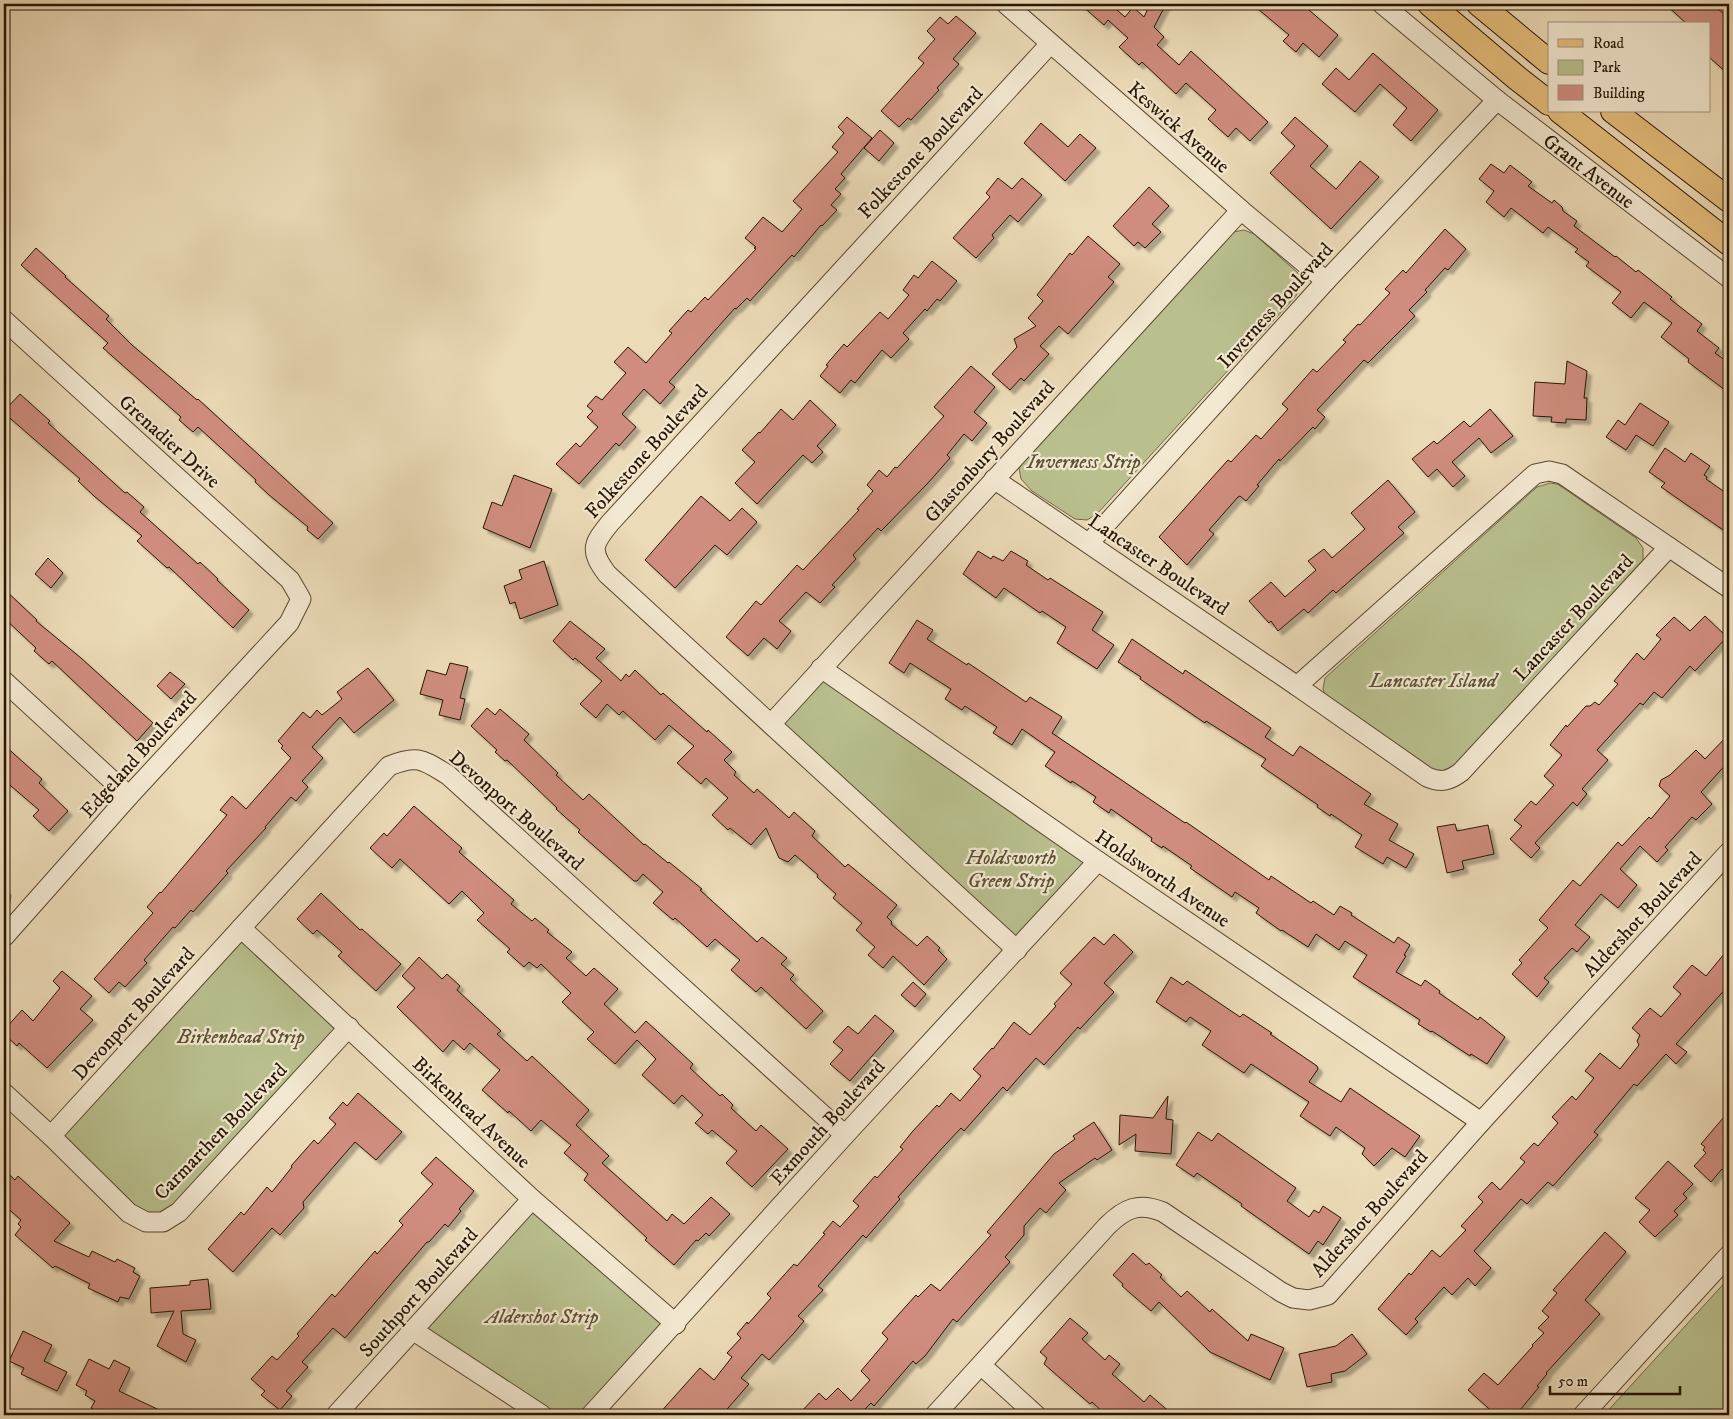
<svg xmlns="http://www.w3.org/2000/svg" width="1733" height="1419" font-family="'IM FELL DW Pica',serif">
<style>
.green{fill:#b9c08e;stroke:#706a47}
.building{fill:#d08d7f;stroke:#261500;filter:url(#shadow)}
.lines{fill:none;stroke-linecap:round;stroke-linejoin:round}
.minor-casing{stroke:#58462e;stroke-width:21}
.major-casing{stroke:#261500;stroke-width:26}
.minor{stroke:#f3e8d1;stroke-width:19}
.major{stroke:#e6be7c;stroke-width:24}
.labels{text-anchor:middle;stroke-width:4.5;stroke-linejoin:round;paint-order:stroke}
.street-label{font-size:20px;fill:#261500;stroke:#f3e8d1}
.park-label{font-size:20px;font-style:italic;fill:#595132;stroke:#f3e8d1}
</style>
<defs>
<filter id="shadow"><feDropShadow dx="4.5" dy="4.5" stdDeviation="1" flood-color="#0004"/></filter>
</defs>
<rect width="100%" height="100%" fill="#ecdbb8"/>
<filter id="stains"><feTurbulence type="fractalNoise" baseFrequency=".004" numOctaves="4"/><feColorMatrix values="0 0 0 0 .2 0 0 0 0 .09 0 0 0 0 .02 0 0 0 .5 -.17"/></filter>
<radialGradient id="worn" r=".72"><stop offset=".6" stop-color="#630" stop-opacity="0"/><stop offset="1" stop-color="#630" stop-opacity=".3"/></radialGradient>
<path class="green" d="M1244 230 1254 234 1298 273 1302 286 1295 297 1097 514 1087 520 1075 519 1032 491 1021 479 1019 468 1025 458 1233 232Z
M1550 483 1557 484 1562 487 1636 538 1643 548V560L1453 767 1448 771 1435 772 1325 695 1323 689 1325 678 1537 487Z
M821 668 1098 861 1017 950 772 723Z
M4 889 11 895 9 909 4 915Z
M241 928 349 1027 179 1212 146 1222 51 1136Z
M532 1199 676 1324 591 1415H542L414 1331Z
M1729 1278V1415H1604Z"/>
<path class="building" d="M1080 4H1110L1125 17 1133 7 1144 17 1150 4H1166L1154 27 1164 37 1157 45 1179 65 1191 51 1268 122 1250 141 1236 128 1228 137 1208 119 1216 110 1186 83 1176 94 1142 62 1139 65 1119 47 1128 38 1108 20 1104 25Z
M1252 4H1302L1338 35 1319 57 1303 43 1296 52 1283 41 1289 35Z
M1665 4H1712L1729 18V75L1709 57V24H1687Z
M956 16 976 33 953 59 959 64 937 88 939 90 911 120 908 118 899 127 881 111 924 63 918 58 935 39 927 31 940 17 948 24Z
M1373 53 1438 110 1411 141 1393 125 1407 108 1380 84 1355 112 1322 84 1336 68 1349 80Z
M847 117 872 138 841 174 845 178 835 189 841 194 831 205 837 210 822 226 821 225 794 257 792 255 750 301 747 298 736 309 735 308 669 382 675 387 660 404 644 389 622 414 636 427 619 446 616 443 579 484 556 464 576 443 580 447 598 427 587 417 593 411 587 406 596 396 602 400 626 373 614 362 628 347 646 363 672 333 669 331 688 310 691 312 705 297 708 300 756 249 754 248 756 247 745 238 763 217 782 232 802 209 793 201 838 152 832 147 844 133 838 127Z
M1295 117 1328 146 1310 166 1336 189 1360 161 1379 177 1331 229 1270 173 1295 146 1281 133Z
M1041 123 1068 147 1080 134 1096 148 1065 181 1024 143Z
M880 130 894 143 879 161 864 148Z
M1491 164 1504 173 1510 165 1532 182 1528 186 1552 203 1554 200 1562 207 1563 211 1577 221 1574 226 1615 257 1616 256 1636 272 1638 270 1672 297 1670 299 1702 324 1697 331 1719 348 1715 353 1729 363V393L1688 362 1689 359 1661 337 1672 323 1644 302 1631 318 1612 303 1621 292 1586 266 1589 262 1575 252 1578 249 1548 227 1543 233 1511 208 1504 217 1486 202 1494 191 1479 179Z
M998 178 1012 189 1022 178 1042 195 1018 222 1010 215 992 235 994 238 976 258 953 238 990 197 986 193Z
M1149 187 1169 206 1152 224 1161 232 1145 248 1138 242 1134 246 1113 226Z
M1445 229 1466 249 1448 270 1445 268 1425 290 1427 292 1409 310 1415 316 1368 363 1364 360 1317 410 1325 417 1315 429 1313 427 1280 461 1279 459 1257 485 1259 486 1246 501 1240 496 1238 497 1209 530 1214 534 1187 565 1159 537 1228 460 1231 462 1256 435 1261 439 1288 409 1282 404 1313 369 1317 372 1346 342 1343 340 1358 324 1360 325 1390 293 1385 289 1403 270 1406 273Z
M1088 236 1120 264 1108 277 1114 282 1068 334 1059 326 1040 346 1049 354 1024 381 1021 378 1010 390 992 374 1017 347 1014 339 1036 326 1028 318 1043 301 1037 295 1070 253 1072 255Z
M36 248 66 276 65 277 109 316 106 319 132 345 197 400 198 399 333 523 318 539 307 530 308 527 269 495 255 482 256 480 198 427 193 432 179 420 181 417 103 348 108 343 21 265Z
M932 261 957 281 940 301 937 299 927 311 925 309 903 333 909 339 891 358 882 350 855 383 851 380 840 393 820 376 828 366 826 365 844 344 847 347 880 312 888 319 909 295 903 290 914 275 918 278Z
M1567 361 1587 371 1584 398H1587L1586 420 1566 419V423L1551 422 1552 417 1533 416 1535 382 1565 384Z
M971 366 995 387 974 412 987 423 972 441 964 434 947 455 950 458 928 483 881 531 878 528 853 555 856 559 832 585 835 587 820 603 806 592 779 621 791 631 777 649 764 638 748 656 726 637 756 601 761 605 797 565 803 570 859 510 857 509 873 491 867 485 879 470 887 477 895 467 897 468 944 416 934 407Z
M20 394 50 421 48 423 125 493 127 492 144 507 140 512 198 564 200 562 218 579 217 580 249 610 233 628 169 567 167 568 137 541 142 536 94 496 78 481 80 479 4 413V411Z
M810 400 836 425 817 446 823 452 812 463 803 455 757 504 735 483 755 462 742 450 759 432 760 433 781 409 793 420Z
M1640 403 1669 422 1653 446 1636 435 1626 450 1606 437 1618 420 1625 425Z
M1490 409 1513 436 1491 453 1479 438 1452 462 1465 476 1453 487 1437 469 1428 477 1412 459 1434 441 1437 444 1464 421 1470 427Z
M1665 448 1685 462 1691 453 1710 466 1704 475 1707 477 1706 479 1729 495V534L1661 487 1665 483 1649 472Z
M514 475 552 489 530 548 483 528 492 502 502 506Z
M1388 480 1415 512 1398 527 1404 533 1336 593 1333 590 1308 613 1304 609 1278 631 1271 621 1269 623 1249 601 1271 582 1285 597 1316 570 1308 561 1324 549 1332 558 1365 529 1351 513Z
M701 496 730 521 742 508 757 522 727 555 715 545 675 588 645 560Z
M978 551 991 559 993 556 1003 561 1011 551 1028 561 1026 565 1048 580 1050 578 1103 612 1092 630 1114 645 1097 669 1057 643 1066 627 1042 611 1040 613 1004 588 996 598 963 574Z
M48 558 63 573 51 588 35 574Z
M544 561 558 605 520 619 515 602 510 604 504 586 522 579 519 570Z
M4 589 37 620 36 621 81 658 153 723 137 741 52 661 49 664 34 651 36 648 4 618Z
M1705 616 1727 637 1695 671 1690 666 1662 698 1654 692 1643 705 1640 703 1597 750 1608 760 1582 789 1587 794 1577 806 1573 802 1535 843 1540 848 1531 858 1510 839 1522 826 1514 820 1531 801 1536 805 1554 785 1544 776 1562 755 1550 745 1566 725 1567 727 1586 706H1590L1595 702 1599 705 1618 684 1614 681 1637 653 1644 660 1661 639 1656 635 1674 617 1690 631Z
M917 620 933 630 927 639 967 665 968 663 1026 702 1030 697 1062 717 1052 733 1185 823 1186 822 1269 880 1271 876 1311 903 1313 901 1334 915 1340 906 1352 913 1351 915 1394 943 1398 937 1410 945 1404 955 1406 956 1396 972 1421 986 1425 980 1440 991 1439 993 1478 1020 1480 1017 1505 1037 1487 1064 1471 1054 1470 1056 1432 1031 1431 1032 1418 1024 1420 1020 1353 977 1367 955 1345 941 1339 950 1316 934 1308 947 1282 930 1281 931 1256 913 1259 908 1235 892 1232 897 1190 868 1192 866 1163 846 1162 848 1151 841 1152 838 1111 809 1109 813 1093 802 1096 797 1072 781 1071 783 1045 766 1055 752 1022 729 1012 745 993 733 997 727 965 706 962 710 945 699 951 689 910 663 904 673 889 663Z
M570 621 605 649 596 658 621 681 626 674 629 677 635 670 661 695 663 693 707 732 708 730 732 752 724 760 736 772 734 775 754 793 757 789 789 818 794 812 815 831 812 836 845 867 848 864 897 905 887 917 892 922 891 924 917 946 927 936 940 948 938 950 947 959 924 985 893 956 883 968 868 955 875 947 856 930 862 923 833 898 836 894 817 877 818 875 795 855 788 862 779 858 766 828 751 845 730 828 728 830 712 815 728 798 706 778 701 784 677 763 694 746 669 725 655 740 623 711 619 715 607 704 596 718 580 704 602 681 575 658 573 660 553 641Z
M1132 639 1183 674 1185 670 1271 728 1265 737 1293 756 1300 746 1371 794 1364 804 1398 824 1389 840 1414 854 1406 868 1387 857 1383 864 1355 847 1362 835 1331 814 1330 816 1317 807 1318 805 1261 766 1266 759 1206 721 1205 723 1140 679 1141 677 1118 662Z
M450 663 468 667 460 698 465 699 460 720 439 715 443 700 420 694 427 670 446 675Z
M368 668 394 700 354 733 340 717 312 747 323 758 302 781 308 787 296 801 291 797 265 827 266 828 226 871 228 873 193 912 191 910 175 928 173 927 144 960 147 963 125 987 119 982 109 993 94 979 153 913 147 907 160 892 161 893 227 815 220 810 232 796 246 809 291 758 281 748 283 746 278 741 303 712 310 718 317 710 322 715 342 699 337 692Z
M170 672 185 684 171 699 157 686Z
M487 708 495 715 500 709 529 734 524 740 558 773 556 775 583 800 589 794 644 845 645 844 668 863 669 862 702 889 700 890 757 942 762 937 787 958 781 964 794 975 790 979 823 1011 806 1029 761 987 756 992 731 970 740 960 715 939 707 947 675 918 673 920 653 903 663 892 643 874 637 881H634L578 832 580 830 556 809 557 808 507 760 505 761 495 752 497 750 471 726Z
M1729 734V761L1701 792 1712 804 1696 820 1692 817 1665 847 1668 850 1657 862 1640 846 1620 869 1637 885 1618 908 1601 894 1575 925 1590 937 1577 952 1572 948 1544 978 1549 982 1537 997 1512 974 1522 963 1519 960 1548 928 1539 920 1573 880 1580 886 1618 842 1622 846 1649 817 1651 819 1670 796 1659 786 1661 780 1670 775 1696 750 1705 759Z
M4 745 42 779 39 783 68 811 49 831 33 816 39 810 4 780Z
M414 806 462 848 459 852 514 900 511 904 532 921 535 918 549 930 547 932 572 952 566 958 586 976 594 968 618 989 604 1004 635 1033 646 1021 693 1064 690 1068 720 1096 722 1094 733 1105 731 1108 756 1131 761 1125 788 1149 752 1187 726 1163 737 1151 712 1130 708 1134 695 1123 703 1115 682 1095 674 1104 642 1075 656 1059 637 1040 615 1064 587 1039 594 1032 562 1002 571 993 541 964 537 968 529 962 524 967 507 952 510 949 477 920 484 913 462 891 449 904 400 859 392 868 370 848 384 833 387 836Z
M1455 824 1457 831 1488 825 1494 854 1462 861 1464 869 1447 873 1437 827Z
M321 893 360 930 362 929 401 964 376 991 338 956 342 952 317 930 313 934 297 919Z
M1114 934 1133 952 1104 983 1114 992 1080 1029 1078 1027 1044 1065 1036 1058 1007 1091 1003 1087 964 1131 961 1128 945 1145 898 1197 900 1199 866 1238 863 1235 818 1286 823 1290 798 1316 804 1321 794 1333 769 1360 762 1354 741 1378 749 1384 722 1415H658L700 1368 714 1380 732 1357 727 1353 741 1338 737 1334 747 1322 748 1324 771 1298 767 1294 794 1264 797 1266 825 1234 823 1233 833 1221 840 1227 859 1206 853 1201 875 1176 877 1178 903 1149 900 1147 912 1132 937 1105 939 1107 951 1093 960 1101 981 1076 973 1069 992 1048 993 1049 1014 1022 1030 1035 1056 1006 1054 1004 1072 984 1060 973 1094 937 1104 945Z
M1729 948V985L1676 1044 1687 1052 1676 1064 1666 1054 1637 1086 1634 1084 1594 1132 1598 1135 1553 1186 1548 1182 1527 1204 1521 1199 1474 1251 1491 1268 1475 1286 1468 1278 1452 1295 1444 1287 1415 1319 1418 1322 1406 1335 1378 1309 1409 1273 1411 1275 1432 1250 1440 1257 1466 1230 1461 1226 1483 1202 1478 1197 1492 1182 1500 1190 1525 1162 1520 1158 1534 1143 1538 1146 1558 1123 1552 1117 1572 1096 1576 1100 1594 1078 1585 1071 1600 1053 1620 1069 1639 1045 1637 1041 1640 1035 1632 1028 1650 1008 1661 1017 1681 994 1673 987 1692 965 1706 976Z
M419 957 442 979 447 974 460 986 457 990 501 1031 497 1034 527 1061 532 1056 589 1110 576 1125 609 1156 602 1163 667 1221 672 1214 684 1224 711 1197 730 1214 709 1236 706 1233 698 1241 696 1240 674 1265 645 1240 647 1238 584 1180 588 1174 564 1153 571 1145 541 1120 531 1131 509 1111 508 1113 482 1090 500 1070 470 1043 464 1050 453 1040 443 1052 397 1007 415 988 402 976Z
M62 971 92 996 80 1009 93 1020 47 1068 19 1043 17 1046 4 1034V1030L22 1010 33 1021 60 988 53 981Z
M1171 977 1183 985 1187 981 1240 1017 1243 1014 1272 1033 1270 1034 1317 1066 1318 1069 1309 1082 1341 1102 1350 1088 1420 1136 1405 1157 1392 1148 1374 1166 1362 1154 1365 1148 1336 1127 1330 1136 1300 1116 1309 1102 1251 1064 1244 1073 1202 1045 1211 1031 1190 1017 1186 1022 1156 1002Z
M913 982 926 994 915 1007 901 995Z
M875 1015 894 1031 850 1081 830 1064 843 1050 833 1042 848 1026 858 1034Z
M358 1093 402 1132 376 1160 355 1142 303 1202 304 1208 280 1235 272 1228 233 1272 208 1249 241 1212 244 1215 267 1187 272 1192 292 1167 291 1166 314 1140 318 1144 336 1124 329 1118 343 1102 347 1106Z
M1168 1096 1166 1119 1173 1120 1171 1154 1135 1151 1136 1134 1119 1145 1120 1115 1153 1118Z
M1729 1111V1176L1722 1169 1711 1182 1694 1166 1706 1153 1703 1150 1705 1147 1701 1144Z
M1094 1122 1112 1150 1097 1160 1095 1158 1059 1183 1066 1190 1046 1213 1040 1208 1024 1226V1235L1005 1257 1010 1262 957 1322 953 1319 925 1356 916 1364 913 1361 874 1406 871 1403 863 1411 867 1415H798L819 1393 826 1400 838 1388 851 1401 870 1380 861 1371 888 1339 882 1333 916 1295 918 1297 931 1284 940 1291 991 1235 987 1232 1054 1154 1075 1139 1073 1136Z
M1198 1132 1212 1141 1218 1133 1296 1188 1287 1201 1309 1217 1314 1210 1319 1213 1323 1206 1341 1218 1323 1245 1318 1241 1309 1254 1241 1206 1242 1204 1197 1173 1194 1177 1176 1165Z
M436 1157 474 1191 459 1209 461 1211 448 1227 445 1224 429 1242H427L345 1338 333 1328 302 1362 308 1367 286 1391 292 1396 280 1410 261 1395 265 1391 251 1379 272 1356 277 1360 299 1336 297 1334 332 1294 335 1297 375 1251 377 1254 403 1225 399 1221 433 1184 421 1173Z
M1668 1161 1693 1184 1683 1194 1687 1198 1674 1211 1678 1215 1655 1237 1639 1222 1650 1210 1635 1198Z
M4 1170 15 1180 18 1176 70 1223 54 1241 89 1257 92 1251 115 1262 117 1259 135 1268 133 1272 140 1276 129 1299 120 1297 118 1302 88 1288 90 1284 55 1266 53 1268 15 1235 21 1227 18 1224 21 1220 4 1205Z
M1605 1232 1626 1252 1585 1300 1600 1314 1546 1373 1547 1374 1537 1386 1539 1387 1516 1415H1496L1468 1390 1484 1373 1498 1385 1533 1346 1532 1345 1544 1333 1538 1328 1549 1317 1542 1311 1557 1293 1553 1290Z
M1133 1253 1146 1265 1149 1263 1162 1275 1160 1277 1181 1297 1187 1291 1210 1312 1212 1309 1248 1341 1251 1334 1284 1348 1270 1380 1210 1352 1159 1302 1151 1311 1122 1286 1123 1284 1113 1275Z
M208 1279 211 1309 181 1311 183 1334 196 1340 186 1362 157 1346 174 1311 151 1313 150 1288 190 1285V1281Z
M1070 1318 1088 1333 1082 1339 1105 1360 1109 1355 1120 1364 1112 1374 1144 1402 1150 1395 1173 1415H1106L1092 1402 1090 1404 1044 1364 1047 1358 1040 1352Z
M23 1331 52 1345 44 1361 67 1372 57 1391 21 1374 24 1368 9 1361Z
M1352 1334 1367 1354 1345 1371 1331 1374 1332 1382 1307 1387 1299 1354 1336 1346Z
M89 1359 109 1369 114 1360 130 1368 119 1391 170 1415H105L91 1408 95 1401 85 1395 87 1391 76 1385Z"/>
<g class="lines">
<defs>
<g id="minor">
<path d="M1006 4 1241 210 1326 281"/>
<path id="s1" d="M1382 4 1497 100 1729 278"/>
<path d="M4 320 290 580 301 599 289 623 129 796 4 937"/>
<path d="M994 479 1297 686 1535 474 1549 471 1562 474 1729 588"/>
<path d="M1089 543 1326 281 1497 100"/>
<path d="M821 668 1098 861 1481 1122"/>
<path d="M4 681 129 796"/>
<path d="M1297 686 1427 777C1441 783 1449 781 1461 772L1669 547"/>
<path d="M772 723 1241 210"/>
<path d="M241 928 532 1199 676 1324"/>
<path d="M1017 950 607 574C589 550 593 544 610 523L1050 44"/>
<path d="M4 1093 51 1136 129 1213 146 1222H163L179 1212 349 1027"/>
<path d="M51 1136 389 766C418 754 423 760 448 775L845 1135"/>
<path d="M414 1331 542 1415"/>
<path d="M981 1365 1036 1415"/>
<path d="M336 1415 532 1199"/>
<path d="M591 1415 845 1135 1098 861"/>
<path d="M935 1415 1107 1226C1125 1208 1139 1202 1163 1212L1281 1292 1293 1298 1309 1300 1328 1295 1481 1122 1729 852"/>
<path d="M1583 1415 1729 1255"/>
</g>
<path id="major" d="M1430 4 1517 78 1549 103
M1479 4 1549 62
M1560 111 1729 243
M1613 111 1729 200"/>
</defs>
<use href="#minor" class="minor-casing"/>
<use href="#major" class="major-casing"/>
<use href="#minor" class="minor"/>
<use href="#major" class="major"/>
</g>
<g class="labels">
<g class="street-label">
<text transform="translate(1179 127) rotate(41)" y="7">Keswick Avenue</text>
<text transform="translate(920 152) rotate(-47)" y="7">Folkestone Boulevard</text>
<text dy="7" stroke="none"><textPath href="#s1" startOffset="266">Grant Avenue</textPath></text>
<text transform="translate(1275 305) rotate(-48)" y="7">Inverness Boulevard</text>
<text transform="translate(170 441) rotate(42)" y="7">Grenadier Drive</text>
<text transform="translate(646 451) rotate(-48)" y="7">Folkestone Boulevard</text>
<text transform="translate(989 451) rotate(-48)" y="7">Glastonbury Boulevard</text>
<text transform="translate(1159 564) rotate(34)" y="7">Lancaster Boulevard</text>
<text transform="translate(1573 617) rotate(-47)" y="7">Lancaster Boulevard</text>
<text transform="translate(138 754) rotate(-48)" y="7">Edgeland Boulevard</text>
<text transform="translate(517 810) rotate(41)" y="7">Devonport Boulevard</text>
<text transform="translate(1163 878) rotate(34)" y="7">Holdsworth Avenue</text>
<text transform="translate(1642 914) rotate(-47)" y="7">Aldershot Boulevard</text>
<text transform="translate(133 1013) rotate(-48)" y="7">Devonport Boulevard</text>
<text transform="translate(472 1112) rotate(43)" y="7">Birkenhead Avenue</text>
<text transform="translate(827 1122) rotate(-48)" y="7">Exmouth Boulevard</text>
<text transform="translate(220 1131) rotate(-46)" y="7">Carmarthen Boulevard</text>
<text transform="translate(1369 1213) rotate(-48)" y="7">Aldershot Boulevard</text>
<text transform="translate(418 1292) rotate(-48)" y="7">Southport Boulevard</text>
</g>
<g class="park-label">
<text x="1084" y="468">Inverness Strip</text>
<text x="1433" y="687">Lancaster Island</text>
<text x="1011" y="864">Holdsworth<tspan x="1011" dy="23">Green Strip</tspan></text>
<text x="241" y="1043">Birkenhead Strip</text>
<text x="542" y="1323">Aldershot Strip</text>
</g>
</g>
<rect width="1733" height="1419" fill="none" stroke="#ecdbb8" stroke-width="20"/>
<rect x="5" y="5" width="1723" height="1409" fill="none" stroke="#261500" stroke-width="2.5"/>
<rect x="10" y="10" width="1713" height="1399" fill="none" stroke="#261500"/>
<rect x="1548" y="22" width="162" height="90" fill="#f3e8d1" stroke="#a1947d"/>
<rect x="1558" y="39" width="25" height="8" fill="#e6be7c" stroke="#a1947d"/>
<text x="1593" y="48" font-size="15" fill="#261500">Road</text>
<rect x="1558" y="60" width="25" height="15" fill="#b9c08e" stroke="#a1947d"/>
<text x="1593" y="72" font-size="15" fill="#261500">Park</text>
<rect x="1558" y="85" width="25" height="15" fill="#d08d7f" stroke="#a1947d"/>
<text x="1593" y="98" font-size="15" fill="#261500">Building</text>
<path d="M1550 1386v8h130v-8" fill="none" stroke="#261500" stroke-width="2.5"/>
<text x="1558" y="1386" font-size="15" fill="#261500" stroke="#f3e8d1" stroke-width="4" paint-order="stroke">50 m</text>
<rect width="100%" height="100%" filter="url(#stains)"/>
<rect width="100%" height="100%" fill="url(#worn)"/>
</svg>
